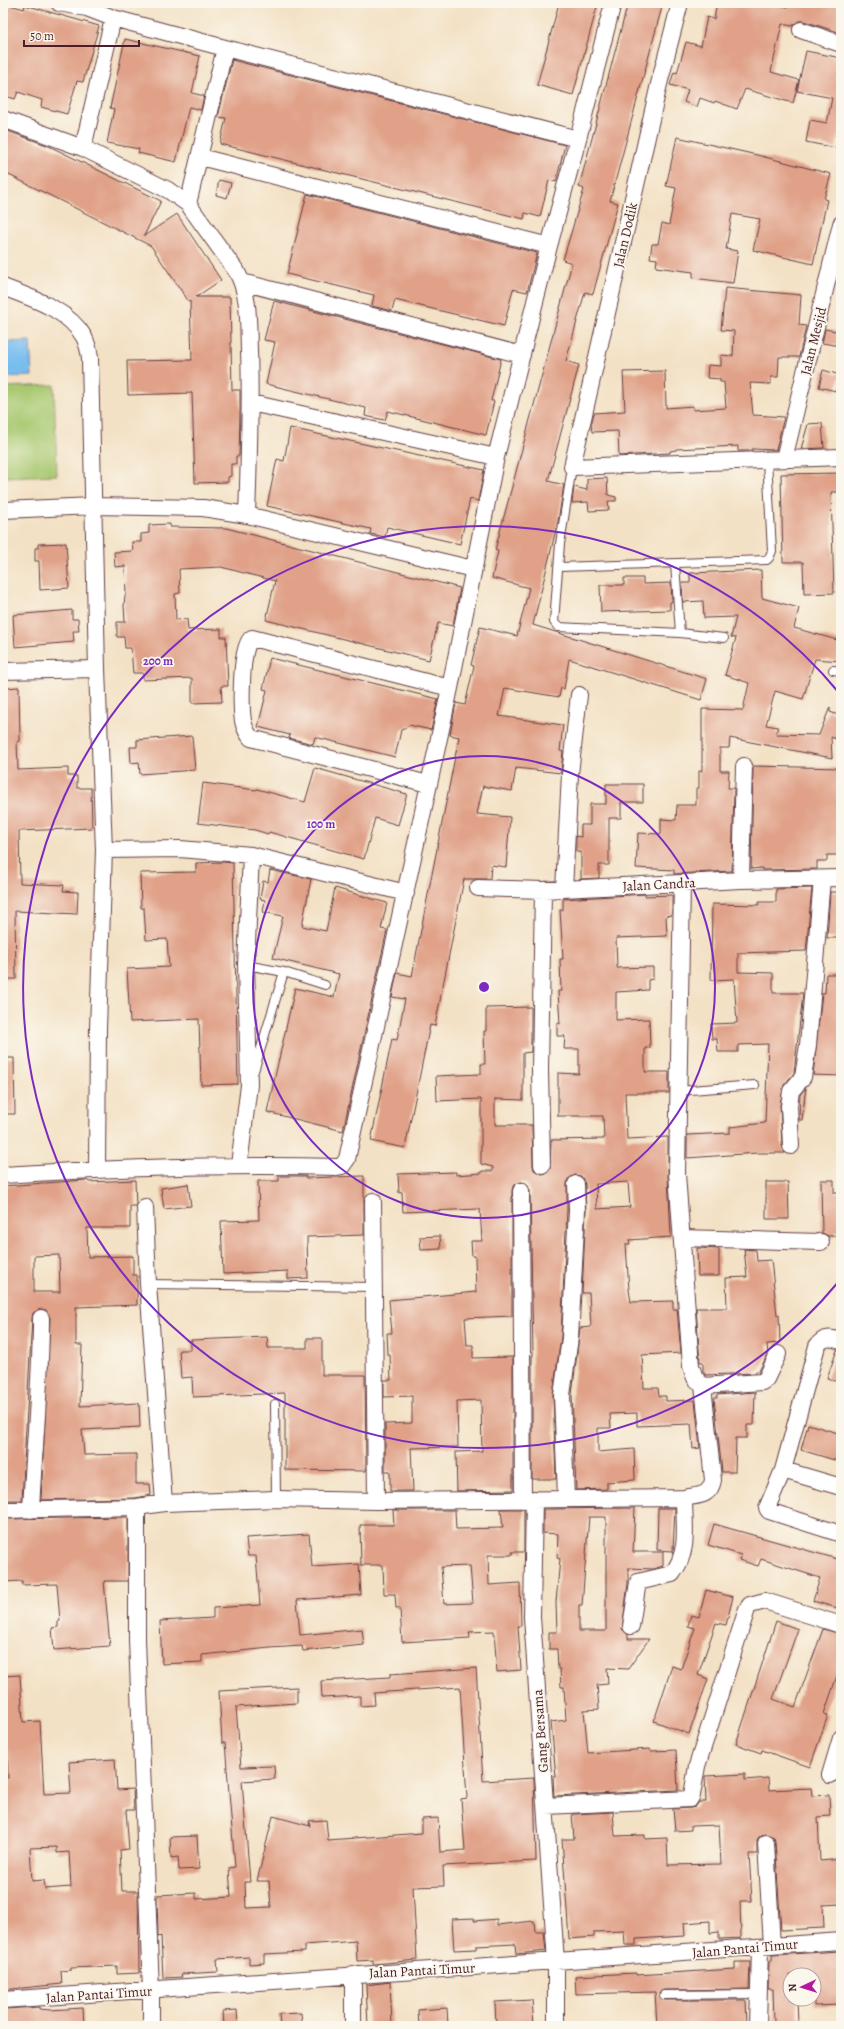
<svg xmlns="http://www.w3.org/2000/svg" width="844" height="2029" font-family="Alegreya,serif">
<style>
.green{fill:#a9c971;stroke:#7a744e}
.water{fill:#79bdef;stroke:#626e8d}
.building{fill:#e0a188;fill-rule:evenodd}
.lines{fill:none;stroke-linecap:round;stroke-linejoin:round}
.service-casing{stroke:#633c42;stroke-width:10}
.minor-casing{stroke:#633c42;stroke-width:18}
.service{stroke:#fff;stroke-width:8}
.minor{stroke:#fff;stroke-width:16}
.ring{fill:none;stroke:#7b2cbf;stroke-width:2}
.labels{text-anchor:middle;stroke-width:3.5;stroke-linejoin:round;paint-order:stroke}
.street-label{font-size:14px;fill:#4a1f2b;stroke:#fbf7ec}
.centre{fill:#7b2cbf;stroke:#fbf7ec;stroke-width:2}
.ring-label{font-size:12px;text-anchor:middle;font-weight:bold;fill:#7b2cbf;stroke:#fbf7ec;stroke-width:3.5;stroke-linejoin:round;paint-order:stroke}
</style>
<rect width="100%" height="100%" fill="#fbf7ec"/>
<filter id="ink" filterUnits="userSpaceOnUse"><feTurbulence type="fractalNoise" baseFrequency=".025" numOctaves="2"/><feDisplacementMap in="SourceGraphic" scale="8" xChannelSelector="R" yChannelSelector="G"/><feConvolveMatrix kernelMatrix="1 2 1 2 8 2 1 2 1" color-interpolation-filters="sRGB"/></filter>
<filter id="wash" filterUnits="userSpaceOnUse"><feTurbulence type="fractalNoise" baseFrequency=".012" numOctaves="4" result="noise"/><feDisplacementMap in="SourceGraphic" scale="16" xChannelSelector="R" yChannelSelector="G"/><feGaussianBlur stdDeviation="0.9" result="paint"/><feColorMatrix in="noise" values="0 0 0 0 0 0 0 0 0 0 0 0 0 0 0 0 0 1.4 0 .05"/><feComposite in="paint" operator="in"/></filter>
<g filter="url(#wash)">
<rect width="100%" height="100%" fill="#f3e1c5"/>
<path class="green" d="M54 385 57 475 3 477V387Z"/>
<path class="water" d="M30 341 32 376 3 377V342Z"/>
<g id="blocks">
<path class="building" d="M3 3 24 9 25 5 99 26 83 82 77 81 67 114 41 107 42 100 18 92 15 99 3 95Z
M559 3H598L573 95 537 85Z
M628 3H663L610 201 618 203 593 294 585 292 566 361 579 365 548 481 564 485 558 521 533 625 707 679 701 700 569 659 564 689 561 688 559 697 505 688 499 716 563 725 560 751 563 752 561 773 516 768 512 791 483 786 477 814 510 817 506 867 491 865 490 879H464L435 1026 430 1025 405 1148 371 1141 392 1039 397 1040 405 999 392 997 397 973 412 976 453 767 459 737 450 735 456 703 465 705 474 666 471 665 480 627 517 636 529 588 492 578 498 551 495 550 572 263 563 260 584 189 579 187Z
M717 3H770L788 7 789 3H841V33L804 21H799L792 26 782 24 771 72 799 80 793 103 745 89 737 109 715 101 714 103 700 98 697 107 684 102 688 90 670 85 674 72 677 73 686 42 701 46 707 17 714 19Z
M125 39 200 56 192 93 204 96 201 110 189 107 176 162 138 153 139 149 107 143 114 109 110 108Z
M806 51 841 58 838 74 841 75V125L836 148 806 142 810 120 827 123 832 98 797 91Z
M232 60 565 145 556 182 549 180 540 217 525 213 524 219 220 144 226 118 218 117Z
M5 130 49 146 161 201 144 236 177 214 221 280 196 297H230L232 390H240V412L239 456H236V464H231V476L228 477V482L195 483 192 393 128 395 127 361 192 360 190 301 189 302 151 246 3 172V133Z
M677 137 757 155 831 174 824 199 827 200 813 264 753 250 760 219 732 214 726 249 738 251 733 283 693 278V272L656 267 657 259 650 258 652 244H658L662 223 669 225 676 188 666 186Z
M219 180 231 183 227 198 216 195Z
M307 194 537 253 527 292 513 289 504 326 395 300 392 311 372 306 374 295 287 274Z
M725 288 801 295 799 325 806 326 799 357H779L778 377H771V384L750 383 753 415 784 417 776 450 752 449V451H738V446L676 449V450L670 451V453L619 456 618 431 592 432 591 425 594 413 625 411 623 372 665 371 666 408 693 406V410L726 408 724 382H720V379L707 378 708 365 721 366V355L733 356 734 331 721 330Z
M274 301 501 359 491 401H494L486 435 388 411 385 420 365 416 366 408 266 384 275 342 264 340Z
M825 329 841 332V346L822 343Z
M823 370 840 375 836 391 819 387Z
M822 423 824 448 801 449 808 424Z
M290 428 484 470 478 501 470 499 460 544 387 527 385 537 370 534 371 529 267 506 277 459 284 461Z
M841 473V492H831L834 593 804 594 803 562H783L781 474Z
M607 478 608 495 616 497V501H608L609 510 589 511 588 502 572 503 574 487 587 490V479Z
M170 524V527L226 528 460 588 453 626 438 623 429 660 266 620 275 581 221 567 179 569 180 593 175 594 176 620 187 619 188 630 221 629V637H226L228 686H221L222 702 192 703V678L143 680V673H133L131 648H125L124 637H117V622H125L124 606 125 595H126L125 566 115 567 114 552 133 551 132 542H141V534L149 533V525Z
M66 543 69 588 40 590 39 561H35V548H38V544Z
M761 570 762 598 799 608 794 628 841 641V661L815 659 803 699 775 691 766 725 778 727 776 734 819 735 830 707V712L841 716V741L831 737 832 758 730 738 729 748H720V771H729L728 788H734L732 871 674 874V870L636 868 638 833 661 834V819L676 820 677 805H696V788H699V771H702V709L743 710 749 683 725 675 736 638 731 637 736 617 704 618 703 601 683 602 682 583H690V573Z
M624 578H643V584L671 583 672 602H670V610L601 612 600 585H624Z
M72 610V619H78L79 631H73L74 642 15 647 13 615Z
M270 658 438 699 431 730 409 725 401 730 395 757 315 737 313 744 289 738 290 735 258 727 267 690 263 689Z
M19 687 20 741 17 742 18 770 68 768V776H77V788H91L92 828 19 831 20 883 64 885 63 891 78 892 77 914 15 911 16 979H3V688Z
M192 736 195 770 140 774 139 762 131 763 130 747H137V740Z
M753 766 841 768V801H839L841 855H827V861H817V869L762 870V868L751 869Z
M315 768 407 794 398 825 375 818 364 859 269 832 268 834 255 830 198 823 203 783 256 790 257 789 305 802Z
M606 784H643V802H621V818H609V865H599V878L581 879V852H576V836L581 837V825H590V804H606Z
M223 862 233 863 238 1084 201 1085 199 1019 130 1022 127 969 169 967 167 939 146 940 144 908H141L140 873 196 872V863Z
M270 870 311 879 302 926 326 931 335 888 387 903 381 929 387 930 343 1131 267 1112 295 988 334 997 339 974 273 958 283 916 263 912 265 900 260 899 263 881 268 882Z
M812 888 806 951 738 953V972L773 973V993H803L794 1073 784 1085 780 1105 782 1146 785 1153H757L687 1158V1135L730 1133V1127L765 1123 768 1044 738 1045V1052H718L717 1039H712L711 1024 737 1023 734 979 711 980 712 904 759 905V902H776V889Z
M830 892H841V938H827Z
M645 894V896L672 895V915L666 916 667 936 616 938 617 968 653 967V979L648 980V990L616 992V1020L649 1019 650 1048H645V1072H669V1093H625L627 1139 668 1137V1175L671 1237 629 1240 630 1244H626L629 1290 631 1302 673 1301V1309H677L681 1353 642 1355 644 1388H658L659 1396H666V1401L695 1400 700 1448 693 1449 691 1424 637 1426V1413L610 1414 611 1428H598V1452L634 1449 635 1480 607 1482V1489L576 1490 572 1395 580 1328 591 1327 589 1293H582L586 1211 585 1184 581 1176 575 1175 568 1179 567 1184V1210L561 1337 553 1394 556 1479H532V1356H533L530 1191 526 1183 521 1182 513 1186 512 1191V1316L465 1318 467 1345H473V1358L513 1357V1490L457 1491 456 1452 482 1451 481 1400 457 1401 458 1447 411 1448 413 1491H390V1471H385V1424L412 1423V1396L384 1397V1380H391L390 1355H388L387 1333H392L389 1300 476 1292 475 1256H472L471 1241H482L480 1209 403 1212 402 1192 399 1193 398 1174 456 1172V1175L482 1173V1171H493V1167L481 1164V1099L437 1101 436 1076 481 1074V1064H485L484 1031H486V1008L531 1007V1052L523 1053V1100L495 1099V1125H532L533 1166 534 1170 542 1174 547 1173 550 1169 551 1140 604 1139 603 1116H558V1073L579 1074V1049H564L565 1036H557V1023L560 1024 558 991H561L560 959H563L560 910H563V899ZM628 1182 630 1207 597 1209 596 1184Z
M826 974H841V1076L813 1075 822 993H825Z
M3 1058H14L15 1114H3Z
M806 1088 802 1120H799L800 1095Z
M279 1176H306V1178L364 1176V1235L307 1237 308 1278 288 1279V1271L223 1274 221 1221 259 1220 258 1181H279Z
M87 1180 89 1182 135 1180 136 1205V1206H130V1228H87L88 1257 133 1256V1275H137V1305L76 1307V1345H82L80 1406 139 1403 140 1427 82 1430 84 1455 136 1454V1484H150L151 1495 135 1498 41 1500 50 1318 46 1310 41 1309 33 1313 32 1318 22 1500H3V1186ZM59 1255 60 1292H34V1256Z
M821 1180H834V1193H841V1231H836V1236H828L822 1233Z
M766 1182H788L789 1219H766Z
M188 1184 191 1206 164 1209 161 1188Z
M440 1236 441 1249 421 1250 420 1237Z
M697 1248 719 1249V1276H698Z
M744 1249 756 1250 757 1261 771 1260 777 1315H779L780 1343 767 1344 768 1354 759 1371H756V1373L705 1375 703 1371V1362H700L696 1308H727L726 1278 747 1277Z
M267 1337 268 1348H307V1338H322V1375H365L366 1471 285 1470V1393L193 1397 192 1377 181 1378 179 1350H191V1340Z
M837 1350H841V1383L827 1378Z
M755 1392 754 1425H747V1438H736L735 1472H722L714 1398H717V1395Z
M808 1424 841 1434V1462L801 1450Z
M635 1508 633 1552H663V1566L653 1569 628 1568V1584L622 1629 628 1635V1639H649L628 1669 607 1668 608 1684 597 1685 599 1709 584 1710 588 1753 650 1749 651 1751 676 1750 678 1790 554 1796 553 1777H556L551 1722 566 1720 564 1687H561L560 1669H558L557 1649H549V1632H557L556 1602 560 1559 557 1558 558 1534 543 1533V1509ZM589 1517H606V1631H579V1605H582Z
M658 1508H675L673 1551 657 1550Z
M501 1509H524V1552H512V1555H488L489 1585 520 1583 521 1626H518L521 1670 497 1672 494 1631 469 1632 470 1638 402 1642 400 1608H396L395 1594H384L383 1565H361L360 1525H394L393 1510H455L456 1529 503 1528ZM470 1566 473 1603 444 1604 441 1567Z
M128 1517V1581H104L110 1646 54 1650 52 1628 58 1627V1621H60L57 1584 22 1585V1581L3 1582V1519Z
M714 1524 841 1560V1609L813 1601 820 1578 761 1559 758 1566 739 1560 741 1555 708 1545Z
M309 1534 312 1567 359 1564 361 1595 297 1600 300 1635 362 1629 364 1645 303 1651 302 1646 270 1648 202 1655V1662L162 1664 160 1621 213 1618V1608L260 1605 256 1556H248L246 1538Z
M706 1590 733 1597 726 1625 716 1623 698 1675 708 1679 689 1734 654 1721 672 1666 681 1669 695 1628 688 1626 691 1615 699 1617Z
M776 1621 798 1629 773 1699 795 1707 823 1629 841 1634V1664L824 1714 828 1715 810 1767 762 1750 761 1753 736 1744Z
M476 1668 483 1781 534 1778 536 1861 443 1866 444 1886 413 1887 417 1960 373 1964V1960L357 1961 356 1941 305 1945V1952L264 1954V1963L249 1964V1957L217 1959 218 1972 181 1974 182 1977 163 1978 161 1936 158 1937 157 1895 196 1893V1899L231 1897 229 1868 235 1867 225 1743H222L219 1691 297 1687V1703L236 1707 241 1767 274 1766 275 1779 242 1781 250 1882H245L246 1908 271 1907 269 1881H257L273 1816 310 1826 309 1821 326 1820 328 1840 422 1833V1819L438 1818 440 1852 465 1850 461 1799 467 1798 460 1687 374 1693 375 1705 360 1706V1696L322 1698 321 1681 390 1677V1674Z
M20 1675 23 1722 40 1721 44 1794 71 1793 69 1762 115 1759 117 1790 133 1789 134 1810H126L129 1849 120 1850 122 1891H138L139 1973 117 1974V1966L71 1968V1970L61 1971 62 1984 3 1990V1778H8L7 1755H3V1676ZM57 1847V1853L69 1852 71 1887 45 1889 44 1880 32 1881 30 1848Z
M745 1774V1780L768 1778 769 1790 811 1788 812 1796 829 1795 830 1816 818 1817 820 1861 841 1859V1904L823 1905 824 1928 781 1930 775 1842 774 1837 766 1834 761 1835 757 1839V1854H749L752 1901H740L741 1938 719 1939V1932L710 1933V1921L684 1923 685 1936 636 1939V1945H625L624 1931 594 1932V1937L569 1939 562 1839H574L572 1814 613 1812 615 1836 645 1835V1839L667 1838 668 1865 721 1864 719 1825 691 1826V1830L675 1831 673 1809 691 1808 695 1807 699 1802H706L705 1776Z
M197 1836 199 1869 179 1870 178 1857 171 1858 170 1837Z
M474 1918V1921L497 1919V1925L534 1921 535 1932H544L546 1951 516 1954 515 1944 476 1946V1949L454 1950 452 1919Z
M841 1951V2005L814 2006V1975H790V1999H797L798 2022 774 2023 773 1989H768L769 1961H772V1955Z
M735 1962H750L749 1989 664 1990 659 1992V1995L664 2000H746L747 2025 742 2026H657L655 1992 576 1994 575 1976 636 1973V1975L735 1969Z
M390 1982 392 2026H368L366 1985Z
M532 2000 534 2026H496L495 2002Z
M39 2007V2009L50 2010 83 2008 84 2026H3V2009Z
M447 2008 448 2026H419L418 2010Z
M237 2010 238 2026H224L223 2011Z
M301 2013 302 2026H280L279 2014Z"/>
</g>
</g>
<g filter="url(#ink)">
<use href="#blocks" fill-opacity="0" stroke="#633c42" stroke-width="1"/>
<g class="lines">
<defs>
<path id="service" d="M572 467 560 544 554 622 558 627 680 633 724 638
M675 564 680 633
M559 567 767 560 769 558 772 551 767 460
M833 670 841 671
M246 965 284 972 325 985
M254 1071 284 972
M678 1091 755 1085
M148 1284 374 1287
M275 1404 276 1499
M664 1995 758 1994"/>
<path id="minor" d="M59 3 87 8 113 18 225 48 578 139
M680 3 659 84 572 467 841 457
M801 30 841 44
M3 119 83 148 168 190 188 204 237 272C250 296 248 323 249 350 251 405 249 460 247 515
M83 148 113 18
M200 157 549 246
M188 204 225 48
M242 282 522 355
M3 287C31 298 68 309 84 337 87 343 89 351 90 358L97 669 104 850 98 1029 97 1169
M251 403 496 457
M784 459 841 224
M3 510 94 506 203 508 247 515 473 569
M3 671 97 669
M428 784 251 738C247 733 244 726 243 721 241 707 240 644 252 638L450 688
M104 850 180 849 251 855 406 893
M741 880 744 766
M478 888 543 890 741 880 841 878
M564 889 570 774 579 695
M791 1146 789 1106 791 1091 803 1077 808 1045 822 879
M239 1165 249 1085 246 965 251 855
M542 1165 540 1070 543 890
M3 1175C114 1168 226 1164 337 1167L342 1166 347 1159 450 688 496 457 549 246 578 139 613 3
M521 1191 523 1500
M373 1201 376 1501
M145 1207 148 1284 164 1503
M682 1238 821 1242
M841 1341C831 1338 824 1336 817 1346L783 1470 767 1508 769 1511 841 1534
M703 1386 762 1382 766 1379 778 1354
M783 1470 841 1487
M566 1498 562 1395 570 1338 577 1210 576 1184
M534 1499 532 1617 556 1962V2026
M137 1507V1640L151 1990V2026
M3 1510 137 1507 164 1503 276 1499 376 1501 684 1498C698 1495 710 1497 713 1480L703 1386 695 1378 691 1366 677 1174 682 883
M31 1510C34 1446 41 1382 41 1318
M631 1626 638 1582 672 1574C690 1552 684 1525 684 1498
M830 1775 841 1738
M546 1806 690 1799 692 1795 697 1766 747 1609 750 1605 765 1601 841 1625
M766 1843 772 1946
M3 2000 841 1941
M353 2026V1974
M758 2026 760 1947"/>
</defs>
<use href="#service" class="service-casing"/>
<use href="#minor" class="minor-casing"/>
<use href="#service" class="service"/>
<use href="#minor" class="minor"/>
</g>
</g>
<g class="ring">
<circle cx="484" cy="987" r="231"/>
<path d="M840 1280A461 461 0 1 1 840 694"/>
</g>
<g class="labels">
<g class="street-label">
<text transform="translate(625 235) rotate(-77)" y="5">Jalan Dodik</text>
<text transform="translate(813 341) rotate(-76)" y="5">Jalan Mesjid</text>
<text transform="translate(659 884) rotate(-3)" y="5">Jalan Candra</text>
<text transform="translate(540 1731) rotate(-94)" y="5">Gang Bersama</text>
<text transform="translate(745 1948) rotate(-5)" y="5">Jalan Pantai Timur</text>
<text transform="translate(422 1970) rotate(-3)" y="5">Jalan Pantai Timur</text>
<text transform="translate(99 1994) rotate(-4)" y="5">Jalan Pantai Timur</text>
</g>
</g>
<circle cx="484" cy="987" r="6" class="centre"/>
<g class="ring-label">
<text x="158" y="665">200 m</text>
<text x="321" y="828">100 m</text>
</g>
<rect width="844" height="2029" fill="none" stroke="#fbf7ec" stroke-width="16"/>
<g transform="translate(802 1987) rotate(266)"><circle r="19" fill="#fbf7ec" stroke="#b4a19f"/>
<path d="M0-3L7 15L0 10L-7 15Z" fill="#b5179e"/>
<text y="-6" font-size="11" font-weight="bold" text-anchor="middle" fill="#4a1f2b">N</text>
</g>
<path d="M24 40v6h115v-6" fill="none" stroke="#4a1f2b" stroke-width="2"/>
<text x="30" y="40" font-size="12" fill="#4a1f2b" stroke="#fbf7ec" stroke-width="3" paint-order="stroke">50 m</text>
</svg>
